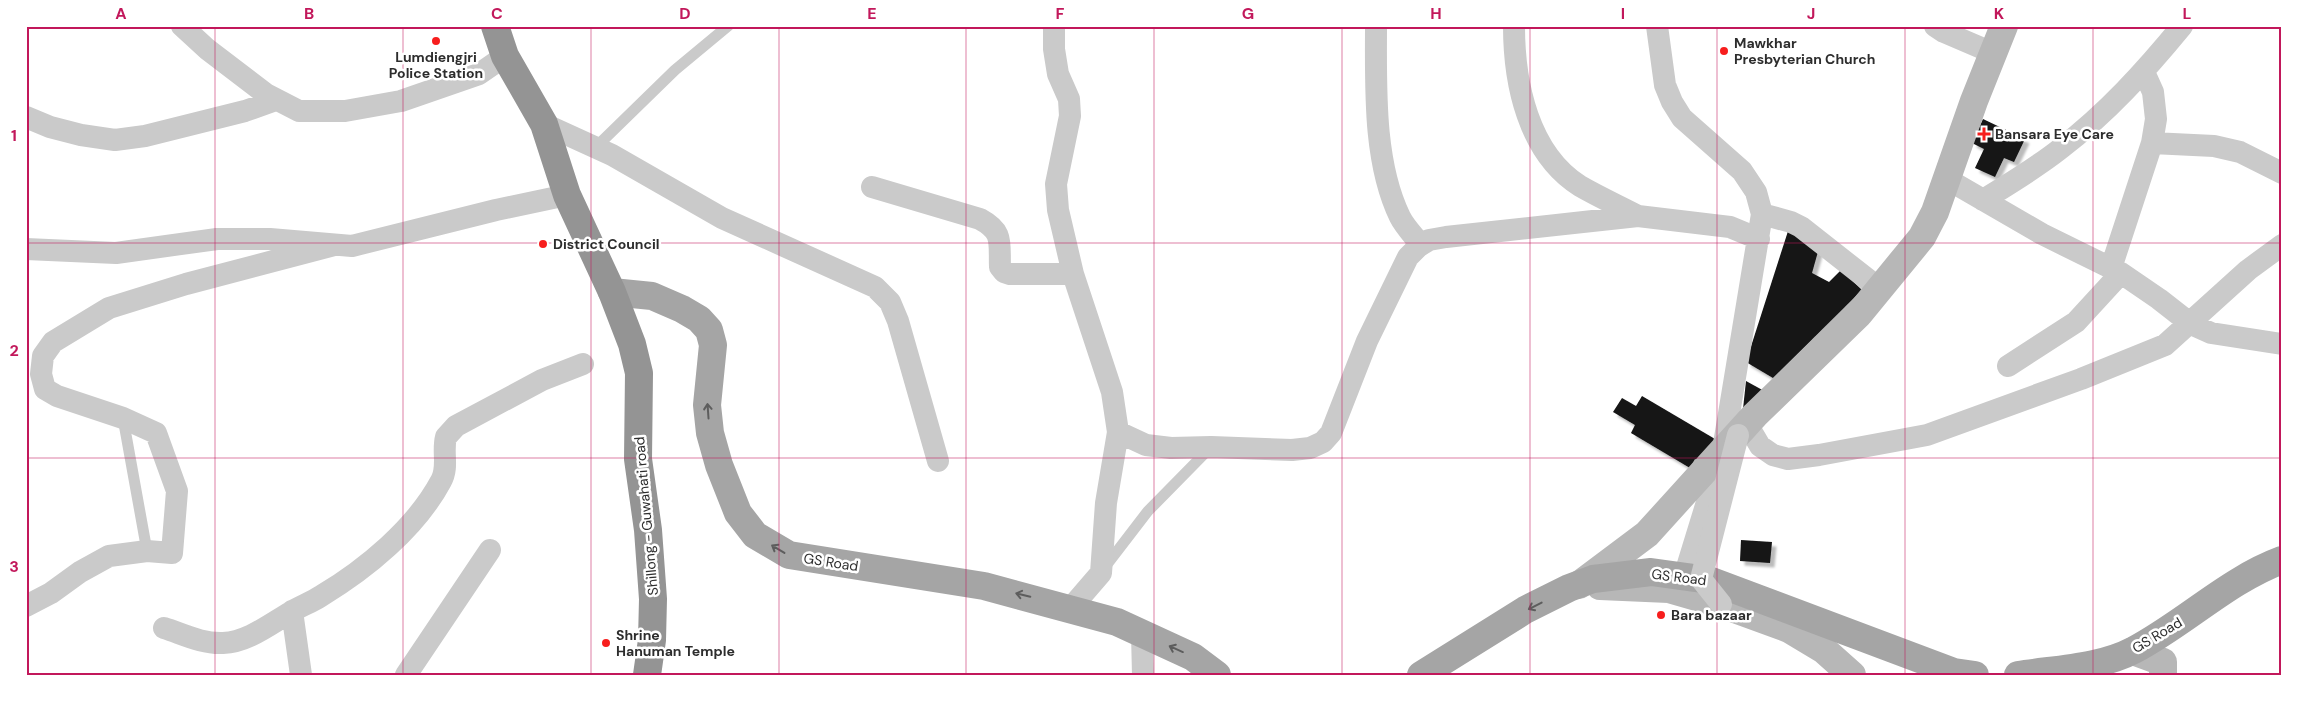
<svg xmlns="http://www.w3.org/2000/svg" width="2308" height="701" font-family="'DM Sans',sans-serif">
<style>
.building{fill:#141414;filter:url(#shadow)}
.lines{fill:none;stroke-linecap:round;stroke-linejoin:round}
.lane{stroke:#cacaca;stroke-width:11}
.street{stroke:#cacaca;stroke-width:22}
.secondary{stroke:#b7b7b7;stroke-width:28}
.primary{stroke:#a5a5a5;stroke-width:28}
.highway{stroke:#949494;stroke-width:28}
.street-bridge{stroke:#cacaca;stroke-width:22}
.oneway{stroke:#5d5d5d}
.grid{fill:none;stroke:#c2185b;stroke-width:1;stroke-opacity:0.55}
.poi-dot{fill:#f71e1d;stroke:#fff;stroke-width:2}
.labels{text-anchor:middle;stroke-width:5;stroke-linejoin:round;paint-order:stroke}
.poi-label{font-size:14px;font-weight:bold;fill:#2d2d2d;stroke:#fff;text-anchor:start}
.street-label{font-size:14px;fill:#2d2d2d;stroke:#fff}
.neatline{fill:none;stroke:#c2185b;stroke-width:2}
.grid-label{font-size:16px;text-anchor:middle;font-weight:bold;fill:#c2185b}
</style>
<defs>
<filter id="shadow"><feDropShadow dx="4.5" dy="4.5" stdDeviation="1" flood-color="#0004"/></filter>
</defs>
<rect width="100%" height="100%" fill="#fff"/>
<path class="building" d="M1983 119 2025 139 2014 162 2004 158 1995 177 1975 168 1984 149 1972 143Z
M1789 228 1819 248 1812 273 1829 282 1841 270 1862 290 1773 378 1746 362Z
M1746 381 1766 392 1743 409Z
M1642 396 1715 439 1701 462 1695 459 1690 468 1631 433 1635 425 1613 412 1622 398 1636 406Z
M1741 540 1772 542 1770 563 1740 561Z"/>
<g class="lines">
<path class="lane" d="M595 148 675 70 728 26
M123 418 147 551
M1105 567 1148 511 1210 448"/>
<path class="street" d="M182 26 207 49 266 94 299 111H345L401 101 479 74 505 56
M1054 26V49L1058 74 1069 99 1070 116 1056 184 1058 210 1073 274 1112 392 1118 432 1106 503 1101 573 1070 609
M1376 26C1376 86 1373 162 1400 217 1405 227 1414 236 1421 245
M1514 26C1514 83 1528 153 1580 186 1599 197 1619 206 1638 216
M1657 26 1665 85 1672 102 1682 118 1742 171 1756 192 1762 214 1723 450 1684 577
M1935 26 1944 32 1993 53
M26 117 50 127 81 135 115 140 145 136 245 111 276 100
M544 124 612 155 722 218 875 287 890 302 898 321 938 461
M2152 143 2214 146 2240 152 2282 173
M1947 179 2042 234 2121 273 2159 299 2191 324 2211 333 2282 344
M872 187 980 219C1004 232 999 242 1000 267L1004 272 1010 274H1073
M1983 200C2009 184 2036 168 2060 149 2107 113 2145 71 2182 26
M1762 214 1791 222 1801 227 1880 289
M26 249 116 253 217 239H270L352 246 496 210 567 195
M2111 268 2152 143 2156 119 2153 92 2144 72
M2008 366 2076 322 2121 273
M1747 424 1760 446 1773 455 1788 459 1819 455 1927 435 2081 379 2165 345 2248 270 2282 245
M1118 432 1146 445 1171 448 1211 447 1292 450 1310 448 1323 442 1331 433 1367 341 1408 257 1419 246 1429 240 1446 237 1638 216 1730 227 1759 239
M26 606 51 593 80 572 109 556 147 551 172 553 177 491 156 433 123 418 57 396 45 389 41 374 43 356 53 342 109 308 186 284 334 245
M292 611 301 675
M164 628C183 634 202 644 223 643 248 642 270 624 291 612 301 606 312 602 321 596 366 569 416 528 441 481 449 467 442 452 446 437L456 426 542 380 583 364
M1142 634 1143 675
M406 675 490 550"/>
<path class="secondary" d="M1579 585 1647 534 1755 415 1859 314 1922 237 1935 212 1974 101 2004 26
M1600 586 1669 589 1721 604 1789 629 1824 650 1852 675
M2133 651 2163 662V675"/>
<path class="primary" d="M612 292 652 296 682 309 699 319 709 330 713 345 707 405 710 433 719 465 738 513 755 535 789 555 984 586 1117 622 1193 657 1217 675
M1421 675 1525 610 1569 588 1593 579 1651 572 1709 580 1954 672 1975 675
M2018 675C2056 669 2100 668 2134 650 2185 623 2228 580 2282 560"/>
<path class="highway" d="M495 26 505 56 544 124 567 195 612 292 632 344 639 373 638 459 648 530 653 599 652 640 647 675"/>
<path class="street-bridge" d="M1721 604 1701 579 1738 435"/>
</g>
<defs><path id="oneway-shaft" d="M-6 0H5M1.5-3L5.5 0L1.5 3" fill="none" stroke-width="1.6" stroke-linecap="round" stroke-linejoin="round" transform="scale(1.25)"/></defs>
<g class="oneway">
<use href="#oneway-shaft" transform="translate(708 411) rotate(-94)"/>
<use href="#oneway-shaft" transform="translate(778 549) rotate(-149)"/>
<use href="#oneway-shaft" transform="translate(1023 595) rotate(-166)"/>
<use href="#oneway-shaft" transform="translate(1535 606) rotate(153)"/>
<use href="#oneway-shaft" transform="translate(1176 649) rotate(-156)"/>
</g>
<path class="grid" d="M215 26V675M403 26V675M591 26V675M779 26V675M966 26V675M1154 26V675M1342 26V675M1530 26V675M1717 26V675M1905 26V675M2093 26V675M26 243H2282M26 458H2282"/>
<g class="poi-dot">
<circle cx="436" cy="41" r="5"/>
<circle cx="1724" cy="51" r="5"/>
<path d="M1981.5 126.5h5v5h5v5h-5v5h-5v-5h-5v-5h5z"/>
<circle cx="543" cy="244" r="5"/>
<circle cx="1661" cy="615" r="5"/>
<circle cx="606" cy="643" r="5"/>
</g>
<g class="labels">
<g class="poi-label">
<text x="1734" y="48">Mawkhar<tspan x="1734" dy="16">Presbyterian Church</tspan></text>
<text x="436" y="62" text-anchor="middle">Lumdiengjri<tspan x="436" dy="16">Police Station</tspan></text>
<text x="1995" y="139">Bansara Eye Care</text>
<text x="553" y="249">District Council</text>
<text x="1671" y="620">Bara bazaar</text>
<text x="616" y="640">Shrine<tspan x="616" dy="16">Hanuman Temple</tspan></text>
</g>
<g class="street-label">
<text transform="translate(646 516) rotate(-95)" y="5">Shillong - Guwahati road</text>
<text transform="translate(831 562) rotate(9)" y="5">GS Road</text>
<text transform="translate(1679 577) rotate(7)" y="5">GS Road</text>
<text transform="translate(2157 635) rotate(-31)" y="5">GS Road</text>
</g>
</g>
<rect width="2308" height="701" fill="none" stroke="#ffffff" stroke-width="55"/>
<rect x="28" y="28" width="2252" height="646" class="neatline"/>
<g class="grid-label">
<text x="121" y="19">A</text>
<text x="309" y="19">B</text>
<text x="497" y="19">C</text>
<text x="685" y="19">D</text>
<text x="872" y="19">E</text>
<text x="1060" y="19">F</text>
<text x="1248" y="19">G</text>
<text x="1436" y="19">H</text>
<text x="1623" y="19">I</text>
<text x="1811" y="19">J</text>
<text x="1999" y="19">K</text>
<text x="2187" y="19">L</text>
<text x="14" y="141">1</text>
<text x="14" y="356">2</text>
<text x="14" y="572">3</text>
</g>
</svg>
